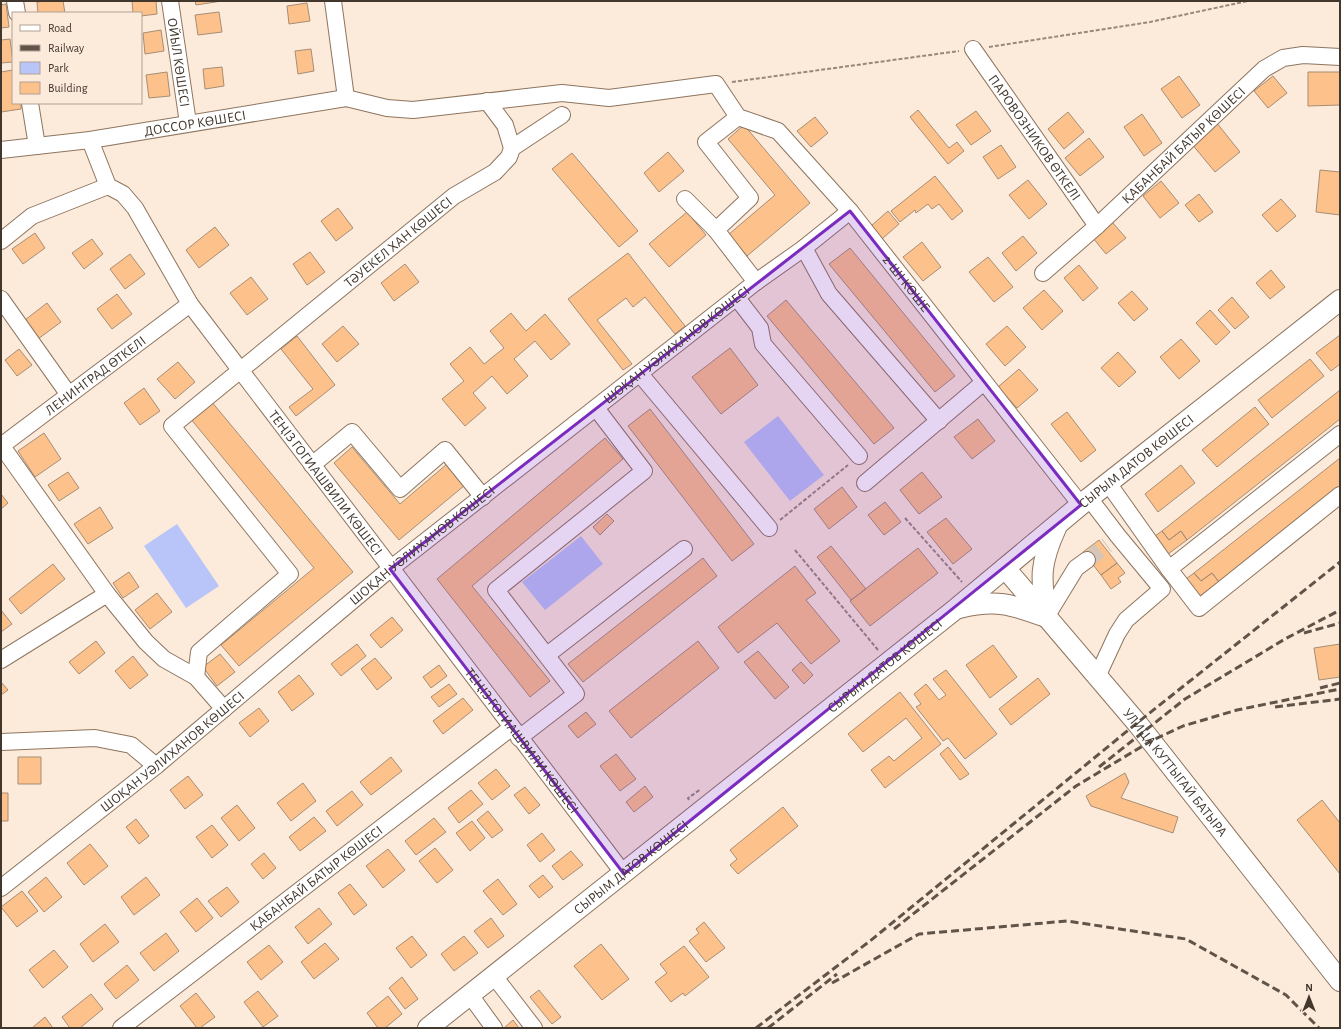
<svg xmlns="http://www.w3.org/2000/svg" width="1341" height="1029" font-family="'Alegreya Sans',sans-serif">
<style>
.green{fill:#b9c5f9}
.building{fill:#fdc28b;stroke:#a78d75}
.lines{fill:none;stroke-linecap:round;stroke-linejoin:round}
.minor-tunnel{stroke:#d7c6b8;stroke-width:16;stroke-dasharray:16 8;stroke-linecap:butt}
.minor-casing{stroke:#8e755e;stroke-width:18}
.major-casing{stroke:#8e755e;stroke-width:22}
.path{stroke:#97887c;stroke-width:2;stroke-dasharray:4 2;stroke-linecap:butt}
.minor{stroke:#fff;stroke-width:16}
.major{stroke:#fff;stroke-width:20}
.rail{stroke:#605449;stroke-width:3;stroke-dasharray:8 4;stroke-linecap:butt}
.marked{fill:#7b2cbf;fill-opacity:0.2;stroke:#7b2cbf;stroke-width:3;stroke-linejoin:round}
.labels{text-anchor:middle;stroke-width:3;stroke-linejoin:round;paint-order:stroke}
.street-label{font-size:14px;fill:#42372d;stroke:#fceadb}
</style>
<rect width="100%" height="100%" fill="#fceadb"/>
<path class="green" d="M778 416 824 475 790 501 744 442Z
M177 524 219 586 186 608 144 546Z
M581 536 603 564 545 610 522 582Z"/>
<path class="building" d="M47 1H63L65 13H38L37 2Z
M132 1H156L157 14 141 16V13H133Z
M195 1H222L196 5Z
M307 3 310 21 289 24 287 6Z
M6 4 9 27 1 28V5Z
M219 12 222 32 198 35 195 15Z
M161 30 164 51 145 54 143 33Z
M10 39 13 62 1 63V40Z
M311 49 314 71 298 74 295 51Z
M222 67 224 86 205 89 203 69Z
M13 70V103H21V109L1 112V72Z
M167 72 170 96 149 98 146 75Z
M1308 72H1340V105L1308 106Z
M1179 76 1200 105 1182 118 1161 89Z
M1273 76 1287 93 1268 108 1254 91Z
M918 110 949 148 957 142 964 151 948 164 910 117Z
M976 111 991 131 971 145 956 125Z
M1068 112 1084 132 1064 149 1048 129Z
M1142 114 1162 143 1144 156 1124 127Z
M815 117 828 133 811 147 797 131Z
M1216 122 1240 152 1215 172 1191 143Z
M744 125 810 203 747 256 728 235 775 195 728 139Z
M1089 138 1104 157 1080 176 1065 158Z
M1001 145 1016 167 998 179 983 157Z
M668 152 684 171 659 192 644 173Z
M572 153 638 231 619 247 552 169Z
M1320 170 1340 172V215L1316 212Z
M935 176 963 211 952 220 939 204 932 209 928 204 916 213 915 210 900 222 891 211Z
M1028 180 1047 204 1029 219 1009 195Z
M1161 181 1179 203 1160 218 1143 196Z
M1199 194 1213 212 1199 222 1185 205Z
M1281 199 1296 216 1277 232 1262 215Z
M338 208 353 228 336 241 321 221Z
M888 211 899 224 882 239 871 226Z
M687 212 706 235 669 267 649 244Z
M1112 222 1126 238 1106 254 1093 238Z
M215 227 229 245 199 268 186 250Z
M35 233 45 248 23 264 12 249Z
M1023 236 1037 253 1016 271 1002 253Z
M92 239 103 254 84 269 72 253Z
M922 242 941 267 923 281 903 257Z
M850 248 955 376 935 392 829 264Z
M310 252 325 272 307 285 293 264Z
M628 253 685 326 675 334 645 297 633 307 626 298 597 320 632 364 623 370 568 299Z
M130 254 145 274 125 289 110 269Z
M988 257 1013 287 994 302 969 272Z
M405 264 419 282 394 301 381 283Z
M1079 265 1098 288 1083 301 1064 278Z
M1271 270 1285 287 1270 299 1256 283Z
M251 277 268 299 247 315 230 293Z
M1044 290 1063 311 1042 330 1023 308Z
M1132 291 1148 309 1134 321 1118 303Z
M117 294 132 314 112 329 97 309Z
M1232 297 1249 317 1235 329 1218 310Z
M786 300 894 428 874 444 767 316Z
M47 303 61 322 38 339 25 320Z
M1210 310 1230 332 1216 345 1196 323Z
M511 313 526 331 545 314 570 344 551 360 535 341 514 359 528 376 507 394 492 376 473 393 486 408 465 426 442 399 464 381 450 364 470 347 484 364 504 348 490 331Z
M343 326 359 344 337 362 322 344Z
M1007 326 1026 347 1005 366 986 344Z
M1340 335V364L1331 371 1316 353Z
M297 336 335 385 296 416 289 407 313 389 281 349Z
M1181 339 1200 361 1179 379 1160 357Z
M730 348 758 385 721 414 692 377Z
M19 349 32 365 17 376 5 360Z
M1118 352 1136 372 1119 387 1101 368Z
M1310 359 1324 376 1272 418 1258 400Z
M178 362 195 382 175 399 157 379Z
M1019 369 1038 390 1017 408 998 387Z
M144 388 160 411 140 425 124 403Z
M1340 390V419L1187 540 1181 531 1169 540 1162 531Z
M211 401 353 572 239 666 221 645 314 568 190 418Z
M1255 407 1269 424 1217 467 1202 450Z
M650 409 754 544 732 561 628 426Z
M1067 412 1096 450 1081 462 1051 424Z
M978 419 995 441 972 459 954 437Z
M44 433 61 459 35 477 18 451Z
M605 438 623 459 472 586 550 681 530 697 437 579Z
M352 447 400 504 447 464 465 485 399 540 334 463Z
M1340 458V486L1219 582 1212 573 1201 581 1194 573Z
M1181 465 1195 483 1158 512 1145 494Z
M68 472 79 488 59 501 48 485Z
M922 472 942 497 919 514 900 490Z
M842 487 857 507 829 529 814 509Z
M1 494 8 503 1 509Z
M885 502 901 522 884 535 868 515Z
M100 507 113 528 88 544 74 524Z
M607 514 614 521 600 535 593 527Z
M946 518 972 549 953 564 927 532Z
M1162 531 1169 540 1181 531 1187 540 1168 554 1155 536Z
M1099 540 1117 563 1101 575 1083 552Z
M831 546 866 589 851 600 817 557Z
M918 548 938 573 870 626 850 601Z
M703 558 717 576 583 682 568 664Z
M1117 563 1125 573 1118 578 1121 582 1111 589 1101 575Z
M53 564 65 579 21 614 9 599Z
M795 566 816 593 806 600 840 641 811 664 777 623 738 653 718 627Z
M129 572 139 587 123 598 113 583Z
M1194 573 1201 581 1212 573 1219 582 1200 596 1186 579Z
M157 593 172 612 150 629 135 610Z
M1 610 12 624 1 632Z
M392 617 403 630 381 648 370 635Z
M96 641 105 653 79 674 69 662Z
M698 641 719 668 631 738 609 711Z
M357 644 366 656 341 676 331 664Z
M1340 644V677L1319 680 1314 648Z
M993 645 1017 677 990 698 966 665Z
M758 651 789 687 775 699 744 662Z
M220 654 235 672 217 686 203 667Z
M133 656 148 675 130 689 115 671Z
M375 658 392 678 377 690 361 669Z
M801 662 813 675 804 684 792 670Z
M439 665 447 676 431 688 423 677Z
M946 670 997 734 965 759 948 738 943 741 916 707 921 704 914 694 926 684 939 700 946 695 933 679Z
M299 675 314 694 292 711 278 692Z
M1038 678 1050 694 1011 725 999 709Z
M1 682 8 690 1 695Z
M449 684 457 694 439 707 431 697Z
M900 692 941 744 885 788 871 770 889 756 894 761 922 738 906 718 863 752 848 734Z
M463 698 473 710 443 734 433 721Z
M259 708 269 721 250 737 239 723Z
M586 712 596 724 578 738 568 726Z
M948 747 969 774 960 780 940 754Z
M616 754 636 779 620 791 600 766Z
M18 757H41V784H18Z
M391 757 402 771 371 795 360 782Z
M496 769 510 786 492 800 478 783Z
M1125 773 1129 782 1121 798 1178 817 1173 833 1091 806 1086 796Z
M188 776 203 795 185 809 170 790Z
M303 783 316 801 291 821 277 803Z
M645 786 653 797 634 812 626 802Z
M525 787 540 805 529 814 514 795Z
M471 790 483 804 459 823 448 808Z
M352 791 363 805 337 826 326 811Z
M1 793H8V821H1Z
M1322 800 1340 823V874L1297 820Z
M237 805 255 828 239 841 221 818Z
M783 807 798 826 738 874 730 865 737 859 730 850Z
M488 811 503 830 492 838 477 820Z
M314 817 326 831 300 851 289 837Z
M434 818 446 832 416 855 405 841Z
M136 819 149 836 139 844 126 827Z
M472 821 485 838 470 851 456 833Z
M212 825 228 845 212 858 196 837Z
M542 833 555 850 540 862 527 845Z
M90 844 108 866 84 885 67 863Z
M435 848 453 870 437 883 419 861Z
M388 849 405 870 383 888 366 866Z
M571 851 583 865 563 880 552 866Z
M264 853 276 868 263 879 251 864Z
M543 875 553 887 539 898 529 886Z
M46 877 62 897 44 912 28 892Z
M146 877 160 895 134 915 121 897Z
M498 879 517 904 503 915 483 891Z
M350 884 367 905 354 915 338 893Z
M227 887 239 902 221 917 208 901Z
M22 891 38 911 17 927 1 907Z
M197 898 213 918 196 932 180 912Z
M319 908 332 924 308 944 295 927Z
M491 918 504 936 488 948 474 931Z
M704 922 725 948 706 962 689 941 699 933 696 929Z
M105 924 119 942 93 962 80 944Z
M166 933 179 951 154 971 140 953Z
M412 936 427 955 411 968 396 948Z
M464 936 478 953 454 971 441 954Z
M325 943 339 959 314 979 301 962Z
M601 944 629 979 602 1000 574 966Z
M269 945 283 962 261 980 247 962Z
M684 946 709 977 685 996 683 993 671 1002 655 982 667 973 660 964Z
M54 950 68 967 43 988 29 970Z
M127 965 139 980 116 999 104 984Z
M402 977 418 999 405 1009 389 988Z
M539 990 561 1017 552 1024 530 997Z
M258 991 278 1016 263 1027 244 1002Z
M196 993 215 1017 200 1028H197L180 1006Z
M91 994 103 1009 80 1028H70L62 1017Z
M388 996 402 1014 385 1028H378L367 1013Z
M45 1017 53 1028H32Z
M513 1020 519 1028H504Z"/>
<g class="lines">
<path class="minor-tunnel" d="M1087 560 1107 545"/>
<defs>
<g id="minor">
<path d="M15 1 17 13"/>
<path id="s1" d="M170 1 188 123"/>
<path d="M333 1 346 98"/>
<path id="s2" d="M973 49 1097 226"/>
<path d="M30 103 37 146"/>
<path d="M738 117 706 142 750 198 716 230 756 282"/>
<path id="s3" d="M90 140 108 186 123 194 135 208 190 304 624 874"/>
<path d="M512 148 562 115"/>
<path id="s4" d="M1 150 90 140 346 98 387 108 413 110 562 93 609 98 716 84 738 117 778 131 850 211 1081 505"/>
<path d="M685 199 716 230"/>
<path d="M1 241 32 216 108 186"/>
<path d="M804 248 829 294 939 421"/>
<path id="s5" d="M1043 273 1097 226 1264 69 1283 58 1303 55 1340 57"/>
<path d="M737 298 760 328 763 344 859 456"/>
<path d="M1 299 69 395"/>
<path d="M640 374 769 528"/>
<path d="M1 445 107 594 146 642 164 659 196 677 224 709"/>
<path id="s6" d="M1 446 190 304"/>
<path d="M312 465 352 432 400 489 445 450 483 497"/>
<path d="M865 483 984 382"/>
<path d="M1108 483 1169 569 1340 434"/>
<path d="M1089 498 1118 536 1162 589 1126 620 1117 634 1097 677"/>
<path d="M1169 569 1199 608 1340 495"/>
<path d="M1046 617 1076 568 1087 560"/>
<path d="M547 655 684 549"/>
<path d="M1 660 107 594"/>
<path id="s7" d="M196 677 199 652 290 574 172 426 454 196 495 172 509 157 512 148 505 125 487 101"/>
<path d="M519 738 576 694 496 590 644 471 596 408"/>
<path d="M1 742 95 738 131 745 156 766"/>
<path id="s8" d="M1 888 156 766 390 569 756 282 804 248 850 211"/>
<path d="M494 976 534 1028"/>
<path d="M470 995 494 1028"/>
<path id="s9" d="M121 1028 511 728"/>
</g>
<g id="major">
<path id="s10" d="M1005 568 1137 723 1340 981"/>
<path d="M959 608C996 599 1011 604 1046 617 1041 578 1039 565 1056 528"/>
<path id="s11" d="M428 1028 957 608 1089 498 1340 300"/>
</g>
</defs>
<use href="#minor" class="minor-casing"/>
<use href="#major" class="major-casing"/>
<path class="path" d="M989 47 1150 22 1248 1
M732 82 959 51
M905 518 962 582
M780 520 848 465
M795 550 878 650
M689 800 688 798 701 789"/>
<use href="#minor" class="minor"/>
<use href="#major" class="major"/>
<path class="rail" d="M1304 633 1340 623
M1320 688 1340 683
M1275 707 1340 699
M1099 767 1185 699 1285 639 1340 610
M894 929 1076 786 1151 741 1183 726 1237 710 1340 689
M832 983 919 934 1067 921 1186 939 1286 995 1319 1028
M756 1028 870 941 1137 723 1340 562
M768 1028 837 974"/>
</g>
<path class="marked" d="M850 211 1081 505 624 874 390 569Z"/>
<g class="labels">
<g class="street-label">
<text dy="5" stroke="none"><textPath href="#s1" startOffset="62">ОЙЫЛ КӨШЕСІ</textPath></text>
<text dy="5" stroke="none"><textPath href="#s4" startOffset="196">ДОССОР КӨШЕСІ</textPath></text>
<text dy="5" stroke="none"><textPath href="#s2" startOffset="108">ПАРОВОЗНИКОВ ӨТКЕЛІ</textPath></text>
<text dy="5" stroke="none"><textPath href="#s5" startOffset="190">ҚАБАНБАЙ БАТЫР КӨШЕСІ</textPath></text>
<text dy="5" stroke="none"><textPath href="#s7" startOffset="626">ТӘУЕКЕЛ ХАН КӨШЕСІ</textPath></text>
<text dy="5" stroke="none"><textPath href="#s4" startOffset="1004">2-ШІ КӨШЕ</textPath></text>
<text dy="5" stroke="none"><textPath href="#s8" startOffset="867">ШОҚАН УӘЛИХАНОВ КӨШЕСІ</textPath></text>
<text dy="5" stroke="none"><textPath href="#s6" startOffset="118">ЛЕНИНГРАД ӨТКЕЛІ</textPath></text>
<text dy="5" stroke="none"><textPath href="#s11" startOffset="907">СЫРЫМ ДАТОВ КӨШЕСІ</textPath></text>
<text dy="5" stroke="none"><textPath href="#s3" startOffset="420">ТЕҢІЗ ГОГИАШВИЛИ КӨШЕСІ</textPath></text>
<text dy="5" stroke="none"><textPath href="#s8" startOffset="543">ШОҚАН УӘЛИХАНОВ КӨШЕСІ</textPath></text>
<text dy="5" stroke="none"><textPath href="#s11" startOffset="583">СЫРЫМ ДАТОВ КӨШЕСІ</textPath></text>
<text dy="5" stroke="none"><textPath href="#s3" startOffset="744">ТЕҢІЗ ГОГИАШВИЛИ КӨШЕСІ</textPath></text>
<text dy="5" stroke="none"><textPath href="#s8" startOffset="219">ШОҚАН УӘЛИХАНОВ КӨШЕСІ</textPath></text>
<text dy="5" stroke="none"><textPath href="#s10" startOffset="266">УЛИЦА КУТТЫГАЙ БАТЫРА</textPath></text>
<text dy="5" stroke="none"><textPath href="#s11" startOffset="259">СЫРЫМ ДАТОВ КӨШЕСІ</textPath></text>
<text dy="5" stroke="none"><textPath href="#s9" startOffset="246">ҚАБАНБАЙ БАТЫР КӨШЕСІ</textPath></text>
</g>
</g>
<rect width="1341" height="1029" fill="none" stroke="#42372d" stroke-width="4"/>
<rect x="12" y="12" width="130" height="92" fill="#fceadb" stroke="#b2a295"/>
<rect x="20" y="25" width="20" height="6" fill="#ffffff" stroke="#b2a295"/>
<text x="48" y="32" font-size="12" fill="#42372d">Road</text>
<rect x="20" y="45" width="20" height="6" fill="#605449" stroke="#b2a295"/>
<text x="48" y="52" font-size="12" fill="#42372d">Railway</text>
<rect x="20" y="62" width="20" height="12" fill="#b9c5f9" stroke="#b2a295"/>
<text x="48" y="72" font-size="12" fill="#42372d">Park</text>
<rect x="20" y="82" width="20" height="12" fill="#fdc28b" stroke="#b2a295"/>
<text x="48" y="92" font-size="12" fill="#42372d">Building</text>
<g transform="translate(1309 997)" stroke="#fceadb" stroke-width="3" paint-order="stroke">
<path d="M0-3L7 15L0 10L-7 15Z" fill="#42372d"/>
<text y="-6" font-size="11" font-weight="bold" text-anchor="middle" fill="#42372d">N</text>
</g>
</svg>
